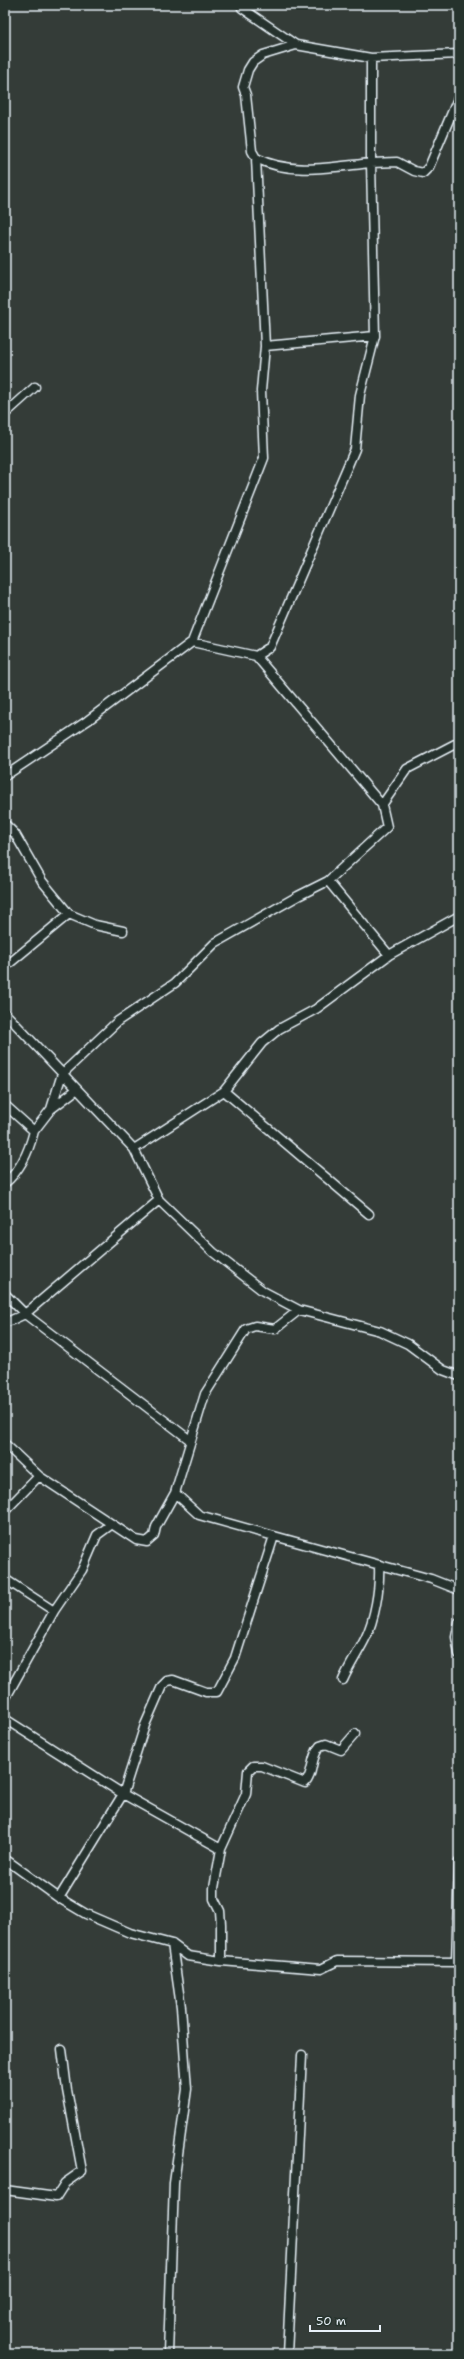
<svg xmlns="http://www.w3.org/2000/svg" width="464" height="2359" font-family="'Shantell Sans',sans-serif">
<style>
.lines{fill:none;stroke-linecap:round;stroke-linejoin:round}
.street-casing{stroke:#e8f1f8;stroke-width:11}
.street{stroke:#26332d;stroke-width:8}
</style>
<rect width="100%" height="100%" fill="#343c38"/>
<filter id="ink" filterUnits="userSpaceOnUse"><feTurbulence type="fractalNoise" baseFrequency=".025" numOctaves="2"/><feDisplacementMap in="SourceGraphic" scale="8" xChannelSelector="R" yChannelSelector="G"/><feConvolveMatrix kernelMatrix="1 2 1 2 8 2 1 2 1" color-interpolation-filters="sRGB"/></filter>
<g filter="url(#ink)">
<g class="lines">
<defs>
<path id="street" d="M241 5 242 8 296 45
M371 58 459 54
M256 158C291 176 332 167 371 163V58L296 45 263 55 253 62 248 70 243 87 246 95 252 151 256 158 265 346
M5 414 35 387
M192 642 264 458 261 391 265 346 375 336
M256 656 382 805 407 769 459 742
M5 776 87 721 192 642 256 656 270 647 355 449 360 395 375 336 371 163 397 162 414 171 423 173 429 167 459 96
M5 824 15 834 42 881 69 914 95 925 123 931
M328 881 389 955
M5 967 69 914
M5 1013 134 1149 224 1091
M5 1105 34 1131 51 1109 62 1074 118 1021 175 983 215 943 298 896 328 881 387 827 382 805
M51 1109 76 1090
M134 1149 159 1200 213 1252 263 1291 299 1310 380 1331 408 1344 443 1370 459 1376
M5 1183C21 1170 29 1151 34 1131
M369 1214 224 1091 262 1043 279 1029 316 1009 389 955 459 916
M5 1294 25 1314 159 1200
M5 1323 25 1314 190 1440
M5 1444 39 1476 5 1511
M39 1476 136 1540 147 1542 154 1536 156 1527 175 1493 205 1394 246 1329 255 1326 275 1329 299 1310
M274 1536 431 1579 459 1590
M5 1579 54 1611 82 1570 97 1535 112 1524
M459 1622 456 1637 459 1654
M343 1680C349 1666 358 1653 365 1639 375 1619 380 1588 379 1566
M5 1699 54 1611
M5 1719 123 1794 221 1849 214 1888V1899L220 1911 221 1924V1961L188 1956 172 1944 130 1933 86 1914 59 1898
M221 1849 246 1794 248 1771 253 1766H262L305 1783C314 1774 310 1757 320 1746L326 1744 341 1750 355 1734
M5 1859 59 1898 123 1794 145 1725 162 1686 167 1681 173 1680 206 1692H217L235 1658 274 1536 199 1515 175 1493
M221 1961 321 1969 337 1961 459 1962
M456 1962 459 1862
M5 2190 56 2197 65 2183 82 2171 67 2090 62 2049
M168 2354 174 2183 187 2089 181 2007 172 1944
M287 2354 302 2055"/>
</defs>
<use href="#street" class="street-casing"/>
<use href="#street" class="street"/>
</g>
</g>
<rect width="464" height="2359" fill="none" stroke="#26332d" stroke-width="20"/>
<rect x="10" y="10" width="444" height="2339" fill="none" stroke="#e8f1f8" stroke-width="1.5" filter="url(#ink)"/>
<path d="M310 2325v6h70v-6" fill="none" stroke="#e8f1f8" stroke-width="2"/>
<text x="316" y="2325" font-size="12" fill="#e8f1f8" stroke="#26332d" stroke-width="3" paint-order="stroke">50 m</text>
</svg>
